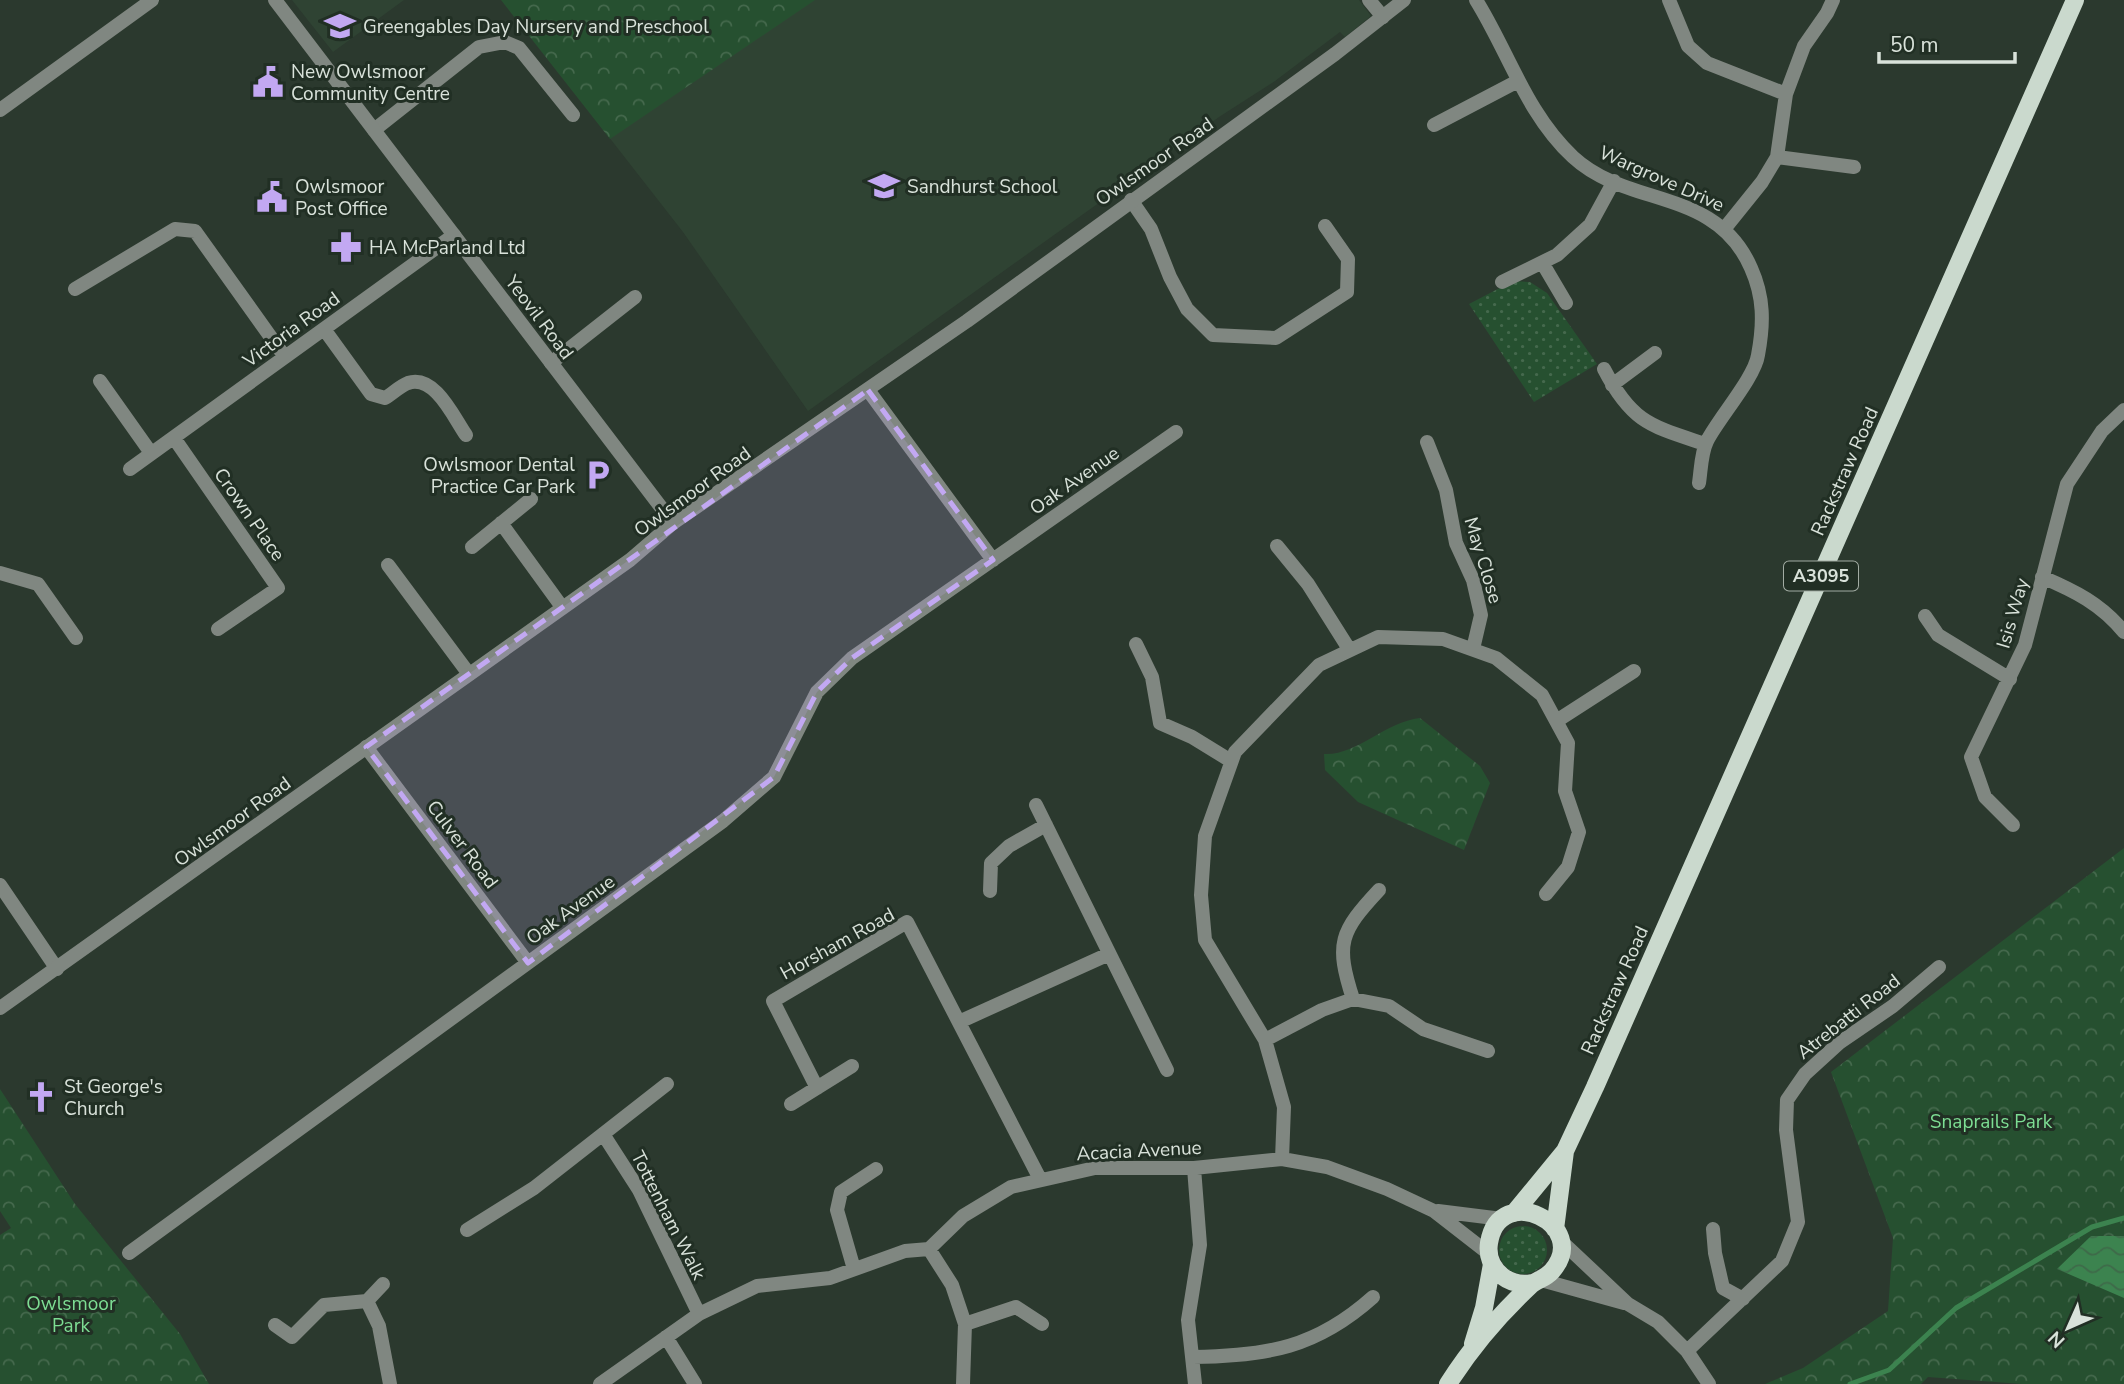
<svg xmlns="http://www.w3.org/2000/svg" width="2124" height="1384" font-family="'Nunito Sans',sans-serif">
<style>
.built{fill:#2f4333}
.grass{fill:url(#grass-dots)}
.forest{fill:url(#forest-crowns)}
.water{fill:url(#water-waves)}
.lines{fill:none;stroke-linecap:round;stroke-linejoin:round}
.stream{stroke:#3c834f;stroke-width:5}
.minor{stroke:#808781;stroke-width:14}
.tertiary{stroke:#808781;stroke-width:14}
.primary{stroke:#cad9cd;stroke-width:18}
.marked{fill:#c2a8f2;fill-opacity:0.2;stroke:#c2a8f2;stroke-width:5;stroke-dasharray:14 9;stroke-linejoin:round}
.labels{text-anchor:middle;stroke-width:6;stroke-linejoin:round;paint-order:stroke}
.shield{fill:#212f24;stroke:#a2aca3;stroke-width:2}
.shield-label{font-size:18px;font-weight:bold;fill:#d9e2da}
.poi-label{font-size:19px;fill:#d9e2da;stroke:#212f24;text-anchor:start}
.street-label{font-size:19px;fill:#d9e2da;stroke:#212f24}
.park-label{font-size:19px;fill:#7ddd93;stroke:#212f24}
</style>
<defs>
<pattern id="grass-dots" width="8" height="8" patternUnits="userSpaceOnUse" patternTransform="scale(1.75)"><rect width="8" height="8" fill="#265030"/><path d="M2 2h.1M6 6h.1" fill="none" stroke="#45694d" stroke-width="1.8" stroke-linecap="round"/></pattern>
<pattern id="forest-crowns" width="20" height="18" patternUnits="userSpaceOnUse" patternTransform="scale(1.75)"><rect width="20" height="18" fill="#265030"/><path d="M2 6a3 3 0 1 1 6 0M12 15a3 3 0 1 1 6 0" fill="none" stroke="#45694d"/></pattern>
<pattern id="water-waves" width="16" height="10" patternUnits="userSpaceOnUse" patternTransform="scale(1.75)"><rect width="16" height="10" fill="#3c834f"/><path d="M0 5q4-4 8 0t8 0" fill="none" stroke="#3e6a49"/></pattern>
</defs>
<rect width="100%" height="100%" fill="#2b392e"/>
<path class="built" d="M292 0H404L333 52Z
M502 0H1359L1371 16 1345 37 1340 32 1275 81 1219 117 808 411 683 232Z"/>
<path class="grass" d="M1513 281 1530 282 1547 293 1597 364 1534 402 1469 304Z
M1499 1250a24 24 0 1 1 48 0a24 24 0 1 1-48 0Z"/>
<path class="forest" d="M501 0H815L610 139Z
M1420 718 1480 766 1490 783 1464 850 1358 802 1325 770 1324 754C1356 756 1385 722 1420 718Z
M2124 848V1384H2022L1928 1377 1921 1384H1765L1803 1368 1888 1311 1893 1238 1831 1072Z
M0 1089 75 1204 180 1334 209 1384H0V1235L11 1228 0 1211Z"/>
<path class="water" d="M2091 1236H2124V1298L2057 1269Z"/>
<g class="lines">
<path class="stream" d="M1850 1384 1889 1370 1956 1308 2092 1227 2124 1218"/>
<path class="minor" d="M1369 0 1383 17
M1476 0C1509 53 1526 113 1573 157 1628 208 1716 187 1751 268 1764 297 1764 323 1758 355 1755 377 1718 419 1707 441 1701 453 1701 470 1699 483
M1669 0 1688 46 1707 63 1786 94
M0 110 152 0
M1434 125 1518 81
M374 130 479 47 505 42 519 48 573 115
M1777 157 1854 167
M1131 200 1151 229 1170 277 1187 309 1213 335 1276 338 1347 292 1348 259 1325 226
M1725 228 1762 182 1777 157 1786 94 1804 46 1827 13 1833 0
M1543 264 1566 303
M1502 282 1557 255 1590 225 1614 181
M75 289 175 229 195 231 285 357
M324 329 371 394 385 398C392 394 400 386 408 383 435 374 454 418 466 435
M551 363 635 297
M1604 369C1632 423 1651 426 1705 444
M100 381 151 453
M1612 385 1655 353
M868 390 993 560
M174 438 278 588 218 629
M1427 442 1446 490 1456 543 1473 580 1481 615 1473 649
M130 469 454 235
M501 523 562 607
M1277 546 1308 584 1349 649
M472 547 531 499
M388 565 469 674
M0 573 38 584 76 638
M2042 577C2075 591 2101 604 2124 632
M1925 616 1938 635 2010 679
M1136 644 1152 677 1160 723 1192 737 1231 761
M1558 720 1634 671
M366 747 528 963
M1036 805 1167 1070
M2013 825 1985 797 1971 757 2025 645 2067 484 2102 431 2124 410
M0 885 57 969
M990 891 991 863 1009 846 1046 825
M1353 999C1335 943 1340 932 1379 890
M959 1022 1109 954
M1265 1040 1322 1010 1353 999 1389 1006 1423 1029 1488 1051
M817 1088 773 1001 907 922 1040 1179
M791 1104 852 1066
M603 1134 639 1190 699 1314
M1282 1159 1284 1107 1265 1040 1205 940 1201 895 1205 836 1235 752 1319 665 1378 637 1443 639 1496 658 1542 695 1568 743 1565 791 1579 832 1568 867 1546 894
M1194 1168 1200 1245 1188 1320 1195 1384
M1438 1211 1502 1219
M1713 1229 1715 1253 1723 1288 1743 1299
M467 1230 534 1188 667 1084
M1559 1239 1628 1304 1658 1322 1687 1351 1709 1384
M929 1249 952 1285 965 1324 963 1384
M129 1253 723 821 774 777 817 692 852 658 1176 432
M854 1269 837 1210 841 1192 876 1169
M1541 1280 1624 1303
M367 1301 379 1326 390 1384
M965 1324 1016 1307 1042 1324
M275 1325 292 1337 324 1305 367 1301 383 1284
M666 1337 695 1384
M1687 1351 1782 1261 1798 1222 1786 1130 1787 1100 1805 1074 1839 1043 1893 1006 1939 967
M1193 1357C1267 1356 1316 1348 1373 1297
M600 1384 699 1314 757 1286 830 1278 905 1251 929 1249 963 1216 1011 1187 1095 1168H1194L1282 1159 1327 1167 1387 1189 1434 1211 1488 1253"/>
<path class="tertiary" d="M275 0 673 523
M0 1008 630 560 673 523 967 321 1335 54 1404 0"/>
<path class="primary" d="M1514 1213 1565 1151 1595 1087 2075 0
M1555 1229 1565 1151
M1473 1344 1484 1308 1492 1264
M1448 1384C1471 1348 1499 1315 1530 1286 1536 1280 1545 1279 1552 1271 1592 1225 1499 1180 1489 1243 1487 1256 1492 1268 1502 1276 1511 1283 1521 1285 1532 1283"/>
</g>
<path class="marked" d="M868 390 993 560 852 658 817 692 774 777 528 963 366 747Z"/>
<defs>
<symbol id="school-bare" viewBox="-9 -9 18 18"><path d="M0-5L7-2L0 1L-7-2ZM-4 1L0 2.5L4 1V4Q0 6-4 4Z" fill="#c2a8f2" stroke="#212f24" stroke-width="2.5" paint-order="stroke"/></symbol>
<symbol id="civic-bare" viewBox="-9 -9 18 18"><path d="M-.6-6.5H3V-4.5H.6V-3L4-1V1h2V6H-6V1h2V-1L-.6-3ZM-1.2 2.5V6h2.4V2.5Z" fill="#c2a8f2" stroke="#212f24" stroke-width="2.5" paint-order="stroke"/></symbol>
<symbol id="pharmacy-bare" viewBox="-9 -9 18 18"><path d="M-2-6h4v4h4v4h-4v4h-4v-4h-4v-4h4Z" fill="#c2a8f2" stroke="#212f24" stroke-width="2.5" paint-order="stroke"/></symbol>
<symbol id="parking-bare" viewBox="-9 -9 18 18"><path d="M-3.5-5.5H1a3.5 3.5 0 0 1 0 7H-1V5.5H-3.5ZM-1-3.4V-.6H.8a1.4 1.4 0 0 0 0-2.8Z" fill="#c2a8f2" stroke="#212f24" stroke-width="2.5" paint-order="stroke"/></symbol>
<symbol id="church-bare" viewBox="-9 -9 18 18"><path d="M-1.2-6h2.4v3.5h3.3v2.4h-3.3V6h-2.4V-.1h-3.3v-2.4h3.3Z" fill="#c2a8f2" stroke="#212f24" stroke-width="2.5" paint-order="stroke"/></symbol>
</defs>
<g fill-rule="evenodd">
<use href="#school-bare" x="318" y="4" width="44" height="44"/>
<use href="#civic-bare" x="246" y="60" width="44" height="44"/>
<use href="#school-bare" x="862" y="164" width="44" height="44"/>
<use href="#civic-bare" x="250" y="175" width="44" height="44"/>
<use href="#pharmacy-bare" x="324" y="225" width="44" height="44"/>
<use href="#parking-bare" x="576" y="453" width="44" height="44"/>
<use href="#church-bare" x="19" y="1075" width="44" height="44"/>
</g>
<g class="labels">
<rect class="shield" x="1784" y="561.5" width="74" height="29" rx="5"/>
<g class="shield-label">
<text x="1821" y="582">A3095</text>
</g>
<g class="poi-label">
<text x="363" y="33">Greengables Day Nursery and Preschool</text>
<text x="291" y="78">New Owlsmoor<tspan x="291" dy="22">Community Centre</tspan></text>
<text x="295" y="193">Owlsmoor<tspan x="295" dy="22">Post Office</tspan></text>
<text x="907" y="193">Sandhurst School</text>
<text x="369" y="254">HA McParland Ltd</text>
<text x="575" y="471" text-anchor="end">Owlsmoor Dental<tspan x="575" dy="22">Practice Car Park</tspan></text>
<text x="64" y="1093">St George's<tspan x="64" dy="22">Church</tspan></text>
</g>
<g class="street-label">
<text transform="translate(1154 161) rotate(-35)" y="7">Owlsmoor Road</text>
<text transform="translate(1662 178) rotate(24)" y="7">Wargrove Drive</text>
<text transform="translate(540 317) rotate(53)" y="7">Yeovil Road</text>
<text transform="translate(291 329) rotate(-36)" y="7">Victoria Road</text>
<text transform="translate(1844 471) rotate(-66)" y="7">Rackstraw Road</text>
<text transform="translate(1074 480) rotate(-35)" y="7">Oak Avenue</text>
<text transform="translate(692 491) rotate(-36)" y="7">Owlsmoor Road</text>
<text transform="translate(250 514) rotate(55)" y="7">Crown Place</text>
<text transform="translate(1484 560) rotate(73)" y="7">May Close</text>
<text transform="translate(2012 613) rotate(-74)" y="7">Isis Way</text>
<text transform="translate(232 821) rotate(-36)" y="7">Owlsmoor Road</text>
<text transform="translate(463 844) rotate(53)" y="7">Culver Road</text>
<text transform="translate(570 909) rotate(-36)" y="7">Oak Avenue</text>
<text transform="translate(837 943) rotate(-29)" y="7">Horsham Road</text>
<text transform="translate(1614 990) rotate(-66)" y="7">Rackstraw Road</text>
<text transform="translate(1848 1016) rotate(-38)" y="7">Atrebatti Road</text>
<text transform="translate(1139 1150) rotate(-3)" y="7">Acacia Avenue</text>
<text transform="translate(669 1215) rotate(63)" y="7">Tottenham Walk</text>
</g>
<g class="park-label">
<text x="1991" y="1128">Snaprails Park</text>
<text x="71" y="1310">Owlsmoor<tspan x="71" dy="22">Park</tspan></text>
</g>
</g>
<g transform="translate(2068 1328) rotate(225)" stroke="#212f24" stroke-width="5" paint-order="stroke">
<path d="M0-5L12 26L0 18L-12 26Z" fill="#d9e2da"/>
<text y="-10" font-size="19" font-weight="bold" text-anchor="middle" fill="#d9e2da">N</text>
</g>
<path d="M1879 52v10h136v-10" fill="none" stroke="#d9e2da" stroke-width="3.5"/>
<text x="1890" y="52" font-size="21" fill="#d9e2da" stroke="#212f24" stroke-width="5" paint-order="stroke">50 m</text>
</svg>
